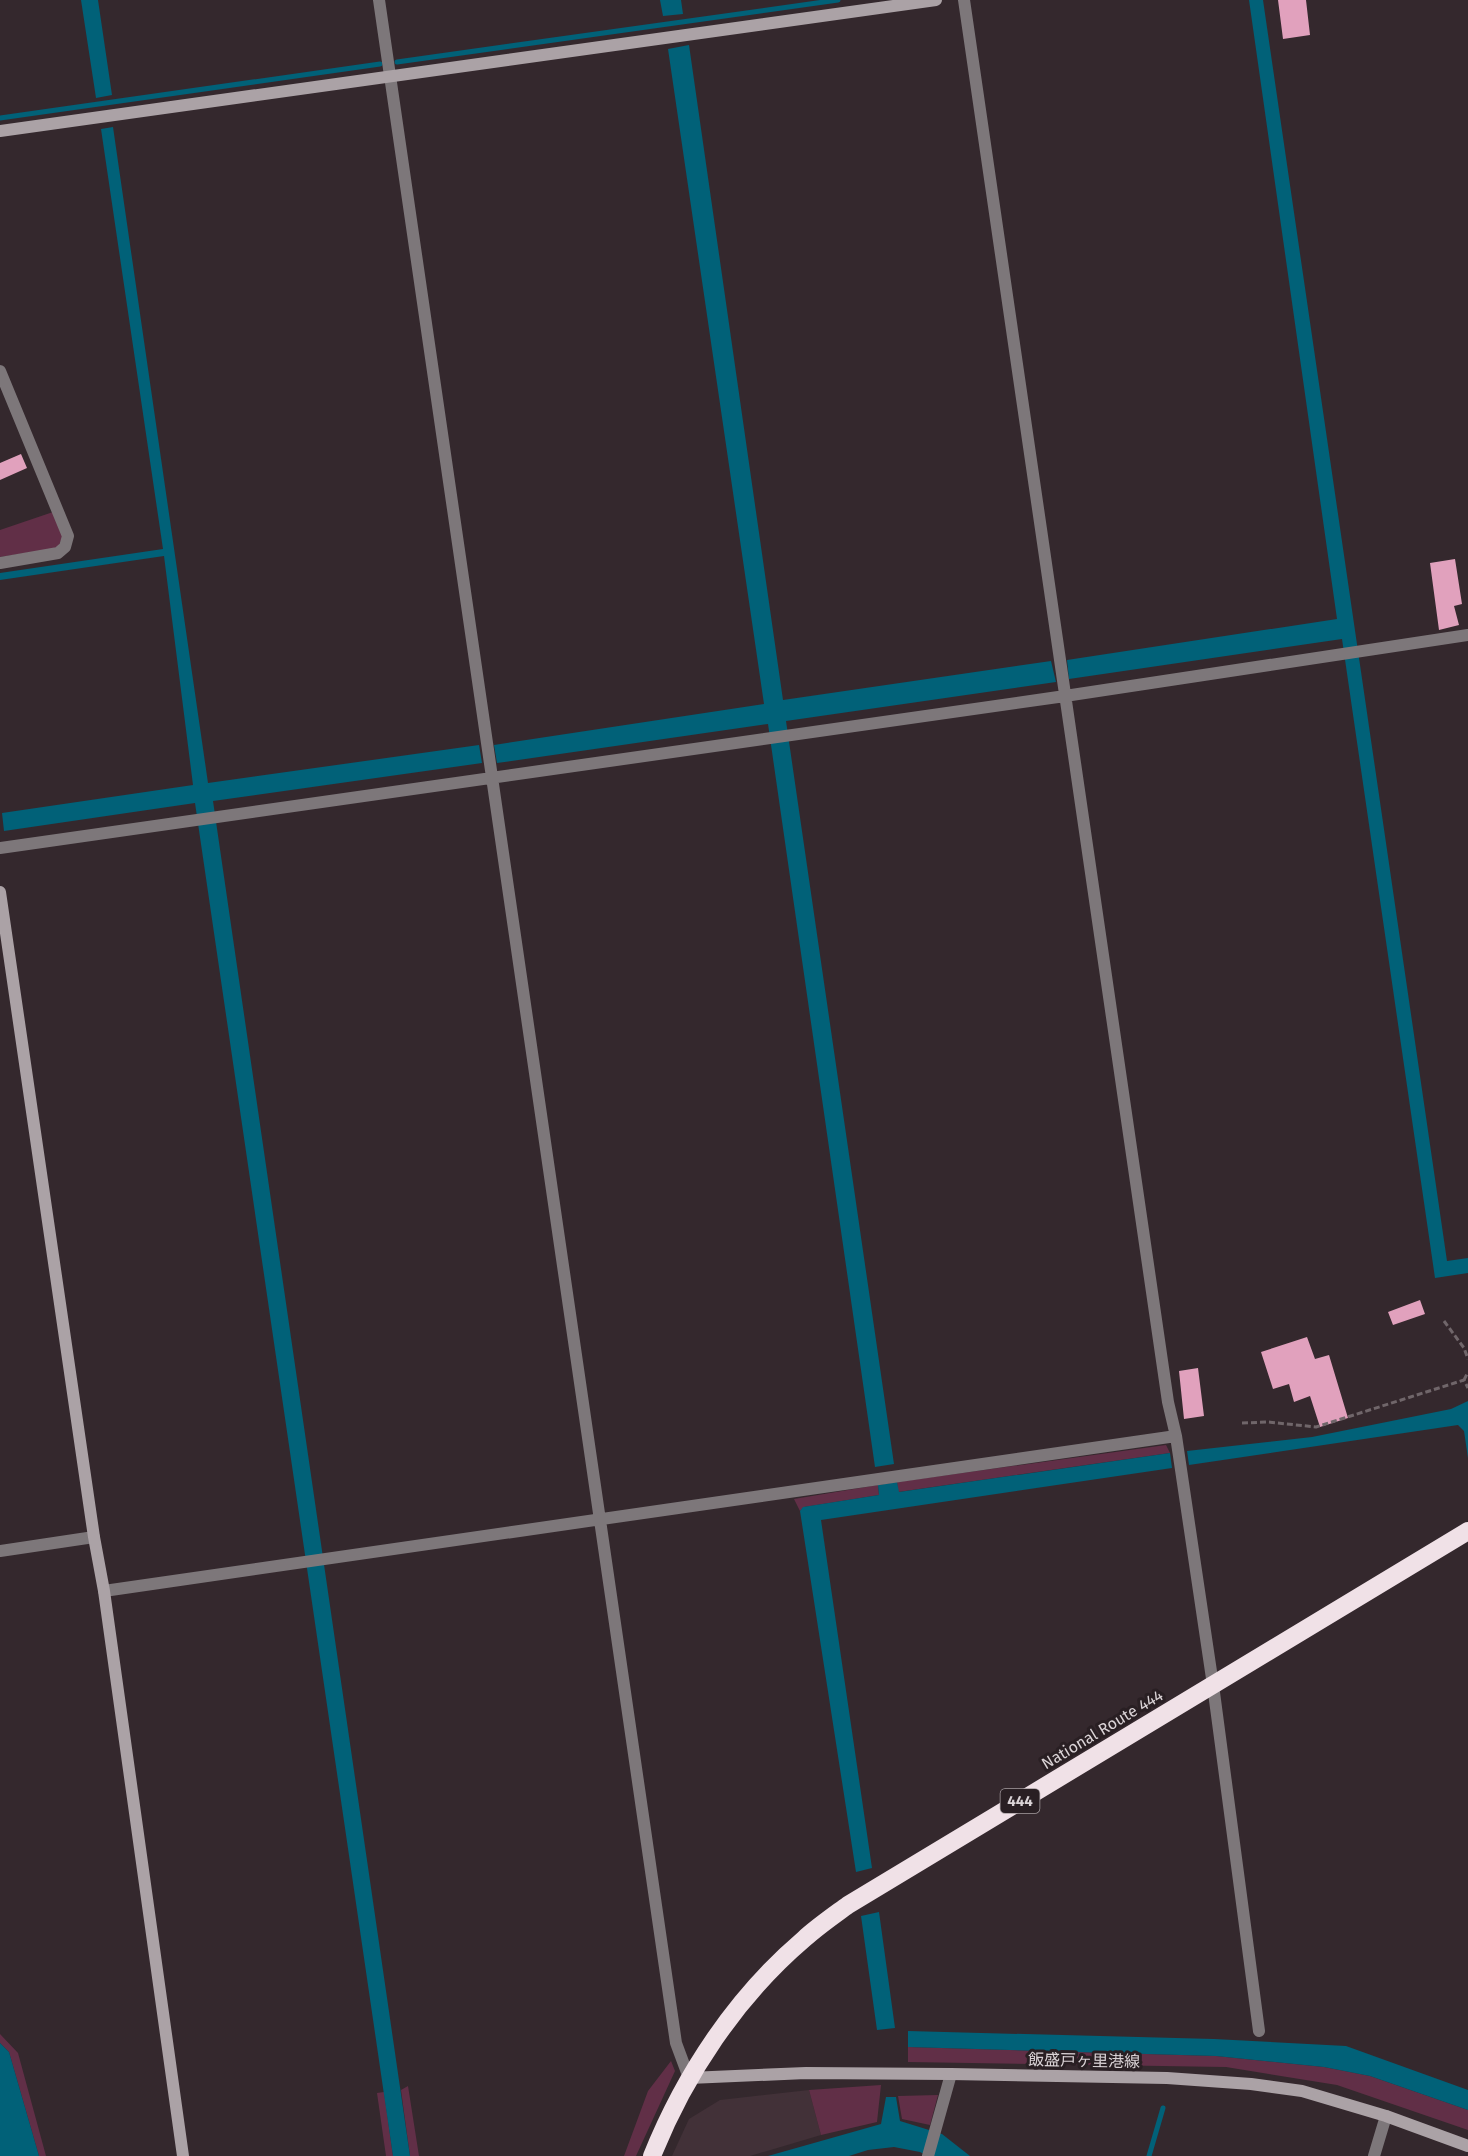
<svg xmlns="http://www.w3.org/2000/svg" width="1468" height="2156" font-family="'Fira Sans','Noto Sans JP',sans-serif">
<style>
.built{fill:#423138}
.green{fill:#612f47}
.water{fill:#016178}
.lines{fill:none;stroke-linecap:round;stroke-linejoin:round}
.stream{stroke:#016178;stroke-width:5}
.building{fill:#e1a1bd}
.path{stroke:#70666a;stroke-width:3;stroke-dasharray:6 3;stroke-linecap:butt}
.street{stroke:#7d777a;stroke-width:12}
.secondary{stroke:#aba2a6;stroke-width:12}
.highway{stroke:#f0e1e7;stroke-width:18}
.labels{text-anchor:middle;stroke-width:6;stroke-linejoin:round;paint-order:stroke}
.shield{fill:#291f23;stroke:#a59da0;stroke-width:1.5}
.shield-label{font-size:15px;font-weight:bold;fill:#dad3d6}
.street-label{font-size:16px;fill:#dad3d6;stroke:#291f23}
</style>
<rect width="100%" height="100%" fill="#34282d"/>
<path class="built" d="M809 2090 821 2135 750 2156H672L689 2119 720 2100Z"/>
<path class="green" d="M53 512 64 533 58 548 0 557V530Z
M1166 1445 1170 1453 898 1492 897 1482Z
M878 1485 879 1495 804 1507 800 1511 794 1499Z
M0 2034 18 2053 46 2156H39L9 2052 0 2043Z
M908 2047 1216 2056 1324 2067 1370 2076 1468 2110V2130L1337 2085 1226 2067 908 2062Z
M671 2061 675 2071 636 2156H624L648 2091Z
M881 2085 877 2122 821 2135 809 2090Z
M408 2086 419 2156H410L401 2090Z
M384 2092 393 2156H386L377 2093Z
M938 2095 930 2125 902 2119 898 2096Z"/>
<path class="water" d="M81 0H98L112 95 96 98Z
M660 0H681L683 14 663 16Z
M1249 0H1263L1447 1261 1468 1258V1273L1435 1278 1342 639 1069 679 1067 660 1337 619Z
M689 45 783 700 1051 661 1056 682 786 721 894 1464 875 1467 768 724 497 763 494 745 764 704 668 49Z
M113 127 208 783 479 745 482 763 213 801 410 2156H393L195 803 4 831 2 813 193 785 164 556 0 580V573L163 549 101 129Z
M1468 1401V1458L1464 1431 1458 1425 1189 1465 1187 1451 1312 1437 1451 1409Z
M1170 1453 1172 1468 821 1520 872 1868 856 1872 800 1511 803 1507 879 1495 878 1485 897 1482 899 1492Z
M879 1912 895 2028 877 2030 861 1916Z
M908 2031 1214 2039 1346 2046 1468 2090V2110L1370 2076 1324 2067 1216 2056 908 2047Z
M0 2043 9 2052 39 2156H0Z
M886 2097H896L900 2121 942 2134 970 2156H928L920 2152 894 2147 868 2150 849 2156H768L881 2124Z"/>
<g class="lines">
<path class="stream" d="M397 62 838 0
M0 118 380 64
M1149 2156 1163 2108"/>
</g>
<path class="building" d="M1278 0H1306L1310 35 1283 39Z
M21 454 27 468 0 480V463Z
M1455 559 1462 604 1454 606 1459 625 1439 630 1430 563Z
M1420 1300 1425 1314 1393 1325 1388 1312Z
M1307 1337 1315 1359 1329 1355 1348 1418 1320 1427 1310 1396 1294 1402 1289 1384 1273 1389 1261 1352Z
M1198 1368 1204 1416 1184 1419 1179 1371Z"/>
<g class="lines">
<path class="path" d="M1444 1321 1464 1348 1468 1359
M1464 1380 1468 1372
M1242 1423 1268 1422 1316 1427 1464 1380 1468 1388"/>
<path class="street" d="M379 0 676 2043 689 2078
M964 0 1168 1402 1176 1436
M0 371 68 536 65 547 58 553 0 563
M0 848 1065 696 1468 635
M0 1551 94 1537
M104 1591 1176 1436 1213 1685 1259 2031
M928 2156 951 2074
M1374 2156 1386 2116"/>
<path class="secondary" d="M0 131 936 0
M0 892 94 1537 104 1591 183 2156
M689 2078 806 2073 951 2074 1167 2078 1251 2084 1302 2091 1386 2116 1468 2146"/>
<path class="highway" d="M652 2156C685 2074 736 1997 804 1939 817 1927 833 1916 848 1905L1468 1531"/>
</g>
<g class="labels">
<rect class="shield" x="1000.5" y="1789" width="39" height="24" rx="4.5"/>
<g class="shield-label">
<text x="1020" y="1806">444</text>
</g>
<g class="street-label">
<text transform="translate(1102 1729) rotate(-31)" y="6">National Route 444</text>
<text transform="translate(1084 2060) rotate(1)" y="6">飯盛戸ヶ里港線</text>
</g>
</g>
</svg>
